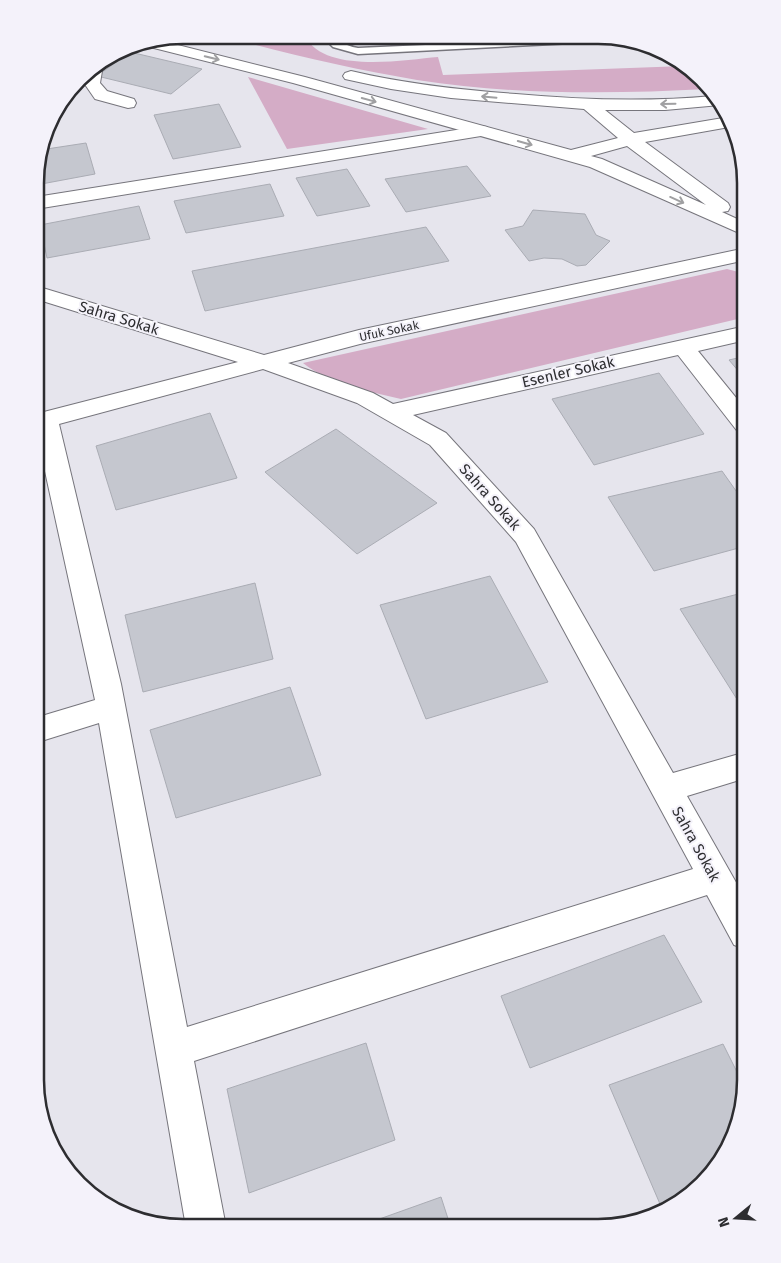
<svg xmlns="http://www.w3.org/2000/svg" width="781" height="1263" font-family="'Fira Sans',sans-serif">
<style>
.green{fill:#d4acc6}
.building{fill:#c5c7cf;stroke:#aaacb4}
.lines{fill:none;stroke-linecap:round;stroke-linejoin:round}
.lane-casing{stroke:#76757c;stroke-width:3}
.street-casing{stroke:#76757c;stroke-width:2}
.secondary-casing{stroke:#76757c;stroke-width:2}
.lane{fill:#fff;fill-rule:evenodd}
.street{fill:#fff;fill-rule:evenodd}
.secondary{fill:#fff;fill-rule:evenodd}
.oneway{stroke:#a0a0a2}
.labels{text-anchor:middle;stroke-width:4;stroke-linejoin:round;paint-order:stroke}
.far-street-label{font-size:12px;fill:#2d2d30;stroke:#f4f2fa}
.street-label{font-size:15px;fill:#2d2d30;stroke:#f4f2fa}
.rim{fill:none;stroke:#2d2d30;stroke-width:2.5}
</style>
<rect width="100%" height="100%" fill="#e6e5ed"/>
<path class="green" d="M218 35 305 36C324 74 403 60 438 57L443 75 684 66 696 71 708 89C612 94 513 95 417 80 350 69 284 53 218 35Z
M248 77 428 129 287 149Z
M727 269 746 274V317L401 399C367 391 331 385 303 363Z"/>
<path class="building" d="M130 52 202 69 171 94 97 76Z
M219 104 241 147 173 159 154 115Z
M86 143 95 174 36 185V163L40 150Z
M467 166 491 196 406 212 385 179Z
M347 169 370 206 317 216 296 178Z
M270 184 284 216 186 233 174 201Z
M139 206 150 239 47 258 40 225Z
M533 210 585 214 596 235 610 241 586 265 577 266 562 259 544 258 529 261 505 230 523 226Z
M426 227 449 261 205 311 192 271Z
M746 356V380L729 360Z
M659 373 704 434 594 465 552 399Z
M210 413 237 478 116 510 96 446Z
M336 429 437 503 357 554 265 472Z
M722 471 746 505V546L654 571 608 497Z
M490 576 548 682 426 719 380 605Z
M255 583 273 659 143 692 125 615Z
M746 592V702L740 704 680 609Z
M290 687 321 775 176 818 150 730Z
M664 935 702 1002 530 1068 501 996Z
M366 1043 395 1140 249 1193 227 1089Z
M723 1044 746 1090 716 1170 663 1211 609 1085Z
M441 1197 451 1228 357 1227Z"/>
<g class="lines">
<defs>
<path id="lane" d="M322 36C334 36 343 46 358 48L585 38H627L631 40 358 54 333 47Z"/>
<path id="street" d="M101 62 103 65 100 83 107 91 134 99 136 103 134 107 128 108 95 99 84 83 86 71Z
M481 126 487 127 490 131 487 135 36 209V197Z
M746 248V260L360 344 288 363 373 393 393 404 746 326V340L698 351 746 410V434L738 432 678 355 413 415 446 433 534 529 673 773 746 752V778L687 796 746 900V949L734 945 707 895 194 1061 226 1227H186L99 723 35 743V718L95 700 36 430V414L238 362 36 299V286L264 355 359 330ZM263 369 357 403 430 445 516 542 693 869 187 1027 121 684 59 424Z"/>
<path id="secondary" d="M158 40 305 77 571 150 618 138 584 109 451 98 391 89 345 79 343 76 345 73 351 71C406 84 461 90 516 94 582 100 647 102 713 96L720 105 665 110H605L634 133 729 117 735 126 645 142 728 203 730 207 728 211 722 212 746 223V236L590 167 293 83 142 45 141 43ZM627 146 706 205 602 159 591 156Z"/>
</defs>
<use href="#lane" class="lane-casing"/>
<use href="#street" class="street-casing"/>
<use href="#secondary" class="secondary-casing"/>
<use href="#lane" class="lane"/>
<use href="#street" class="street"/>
<use href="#secondary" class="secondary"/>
</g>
<defs><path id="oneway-shaft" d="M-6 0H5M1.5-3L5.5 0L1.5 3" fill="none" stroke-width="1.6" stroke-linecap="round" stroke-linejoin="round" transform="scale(1.25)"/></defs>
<g class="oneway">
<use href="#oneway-shaft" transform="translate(212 58) rotate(14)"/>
<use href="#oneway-shaft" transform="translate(489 97) rotate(-175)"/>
<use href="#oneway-shaft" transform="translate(369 100) rotate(15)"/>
<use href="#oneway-shaft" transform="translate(668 104) rotate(179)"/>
<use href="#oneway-shaft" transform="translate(525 143) rotate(16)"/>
<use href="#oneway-shaft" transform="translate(677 200) rotate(24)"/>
</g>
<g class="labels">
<g class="far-street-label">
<text transform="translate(389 331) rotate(-12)" y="4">Ufuk Sokak</text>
</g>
<g class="street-label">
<text transform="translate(119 318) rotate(17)" y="5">Sahra Sokak</text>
<text transform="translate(568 372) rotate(-13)" y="5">Esenler Sokak</text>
<text transform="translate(490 497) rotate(48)" y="5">Sahra Sokak</text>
<text transform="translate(696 844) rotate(61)" y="5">Sahra Sokak</text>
</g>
</g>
<path d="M0 0H781V1263H0ZM183 44H598A139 139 0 0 1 737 183V1080A139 139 0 0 1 598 1219H183A139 139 0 0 1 44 1080V183A139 139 0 0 1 183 44Z" fill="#f4f2fa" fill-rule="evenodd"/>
<path class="rim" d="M183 44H598A139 139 0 0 1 737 183V1080A139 139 0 0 1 598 1219H183A139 139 0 0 1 44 1080V183A139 139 0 0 1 183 44Z"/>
<g transform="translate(736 1218) rotate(252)" stroke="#f4f2fa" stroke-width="4" paint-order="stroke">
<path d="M0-4L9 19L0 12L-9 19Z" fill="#2d2d30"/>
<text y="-8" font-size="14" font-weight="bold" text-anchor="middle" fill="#2d2d30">N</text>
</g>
</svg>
